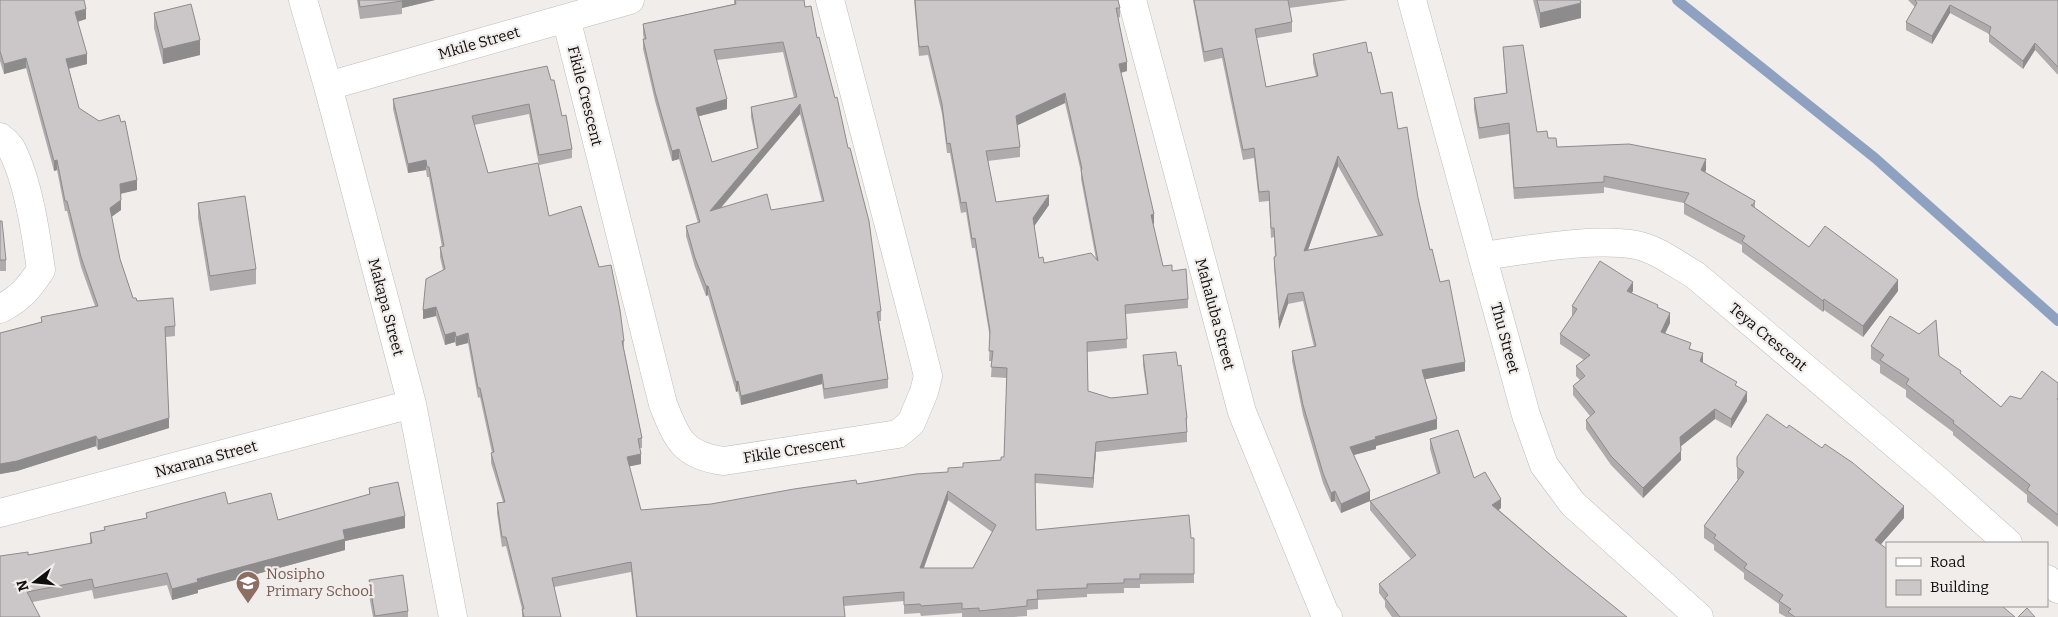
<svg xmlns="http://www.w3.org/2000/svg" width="2058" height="617" font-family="Bitter,serif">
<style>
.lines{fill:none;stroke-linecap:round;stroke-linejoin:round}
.stream{stroke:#8fa1c1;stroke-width:10}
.street-casing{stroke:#bfbcba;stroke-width:29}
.street{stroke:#fff;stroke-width:28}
.wall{fill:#afabac;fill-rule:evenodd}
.shaded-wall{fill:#8e8b8c}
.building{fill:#cbc7c8;stroke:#8e8b8c;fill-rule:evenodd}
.labels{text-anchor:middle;stroke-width:4.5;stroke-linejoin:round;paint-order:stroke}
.street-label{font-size:15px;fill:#0f0e0d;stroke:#f1edeb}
.education-label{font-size:15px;fill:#785e54;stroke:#f1edeb;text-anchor:start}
</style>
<rect width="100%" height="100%" fill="#f1edeb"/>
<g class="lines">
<path class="stream" d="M1677 0 1875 158 2058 321"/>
<defs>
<path id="street" d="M303 0 328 86 412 404 453 617
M1132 0 1242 412 1325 614 1328 617
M1412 0 1526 415 1544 465 1573 504 1699 617
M566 18 663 404C677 440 684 456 724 461L898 434 911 423 924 392 928 376 921 348 830 0
M328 86 630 0
M0 137C4 140 8 144 11 148 28 180 36 234 41 270 28 289 21 298 0 309
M1483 256C1527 250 1594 237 1636 245 1657 249 1677 265 1695 275L1935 478 2008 543
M0 513 412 404
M2047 579 2058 589"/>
</defs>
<use href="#street" class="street-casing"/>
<use href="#street" class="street"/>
</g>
<path class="wall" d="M0 0 86 19 78 22 87 64 69 69 79 108 137 190 121 193V210L111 217 120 259 133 298 175 326V336L166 337 169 428 98 450 96 446 17 471 0 474V333L41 322V317L95 306 81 267 67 211H65L57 170 54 171 26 68 4 74 0 61Z
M357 0H435L402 8V14L360 19Z
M734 0H804L805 7 817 38 881 311V321H879L888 379V388L824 399 822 384 741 405 738 391 736 392 708 295 706 296 695 267 686 236V226L698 223 679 159 672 161 655 101 643 49V39H644L643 34V24L734 4ZM783 52 794 98 751 107V117L757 148 712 162 699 116 727 109 717 60ZM800 114 822 202 771 210 721 208Z
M914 0H1118L1120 8V17L1118 18 1127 71 1121 73 1154 224H1153L1163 266 1172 271 1188 299V308L1126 314 1127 348 1087 352 1088 391 1111 398 1147 394 1143 365V355L1178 366 1187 418V442L1096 452 1093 488 1035 483 1036 530 1194 538V583L1140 584V588H1124V593L1087 594V597L1038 600V609L1027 610V616L1013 617H962V613L921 616 920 613 904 614V601L844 606 845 617H636L631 572 554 587 561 617H522V609L506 546 502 547 497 513V503L503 502 491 463V453H492L480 397 478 398 468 343 456 346 455 342 445 345 436 316 423 319 443 270 440 257V247H442L429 177H427L426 170 408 173 393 109V99L551 80 572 149V158L539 165 529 114 474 125 488 173 549 216 599 267 624 341V349L642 438V448H640L641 464 629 466 641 510 711 504 857 484 948 472 963 467 1001 460 1004 457 1007 378 991 377 992 361H989L990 338 975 248H972L966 212 961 213 950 153H947L942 114 928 55 919 56ZM1065 103 1081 172V179L1096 259 1044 263 1039 258 1034 226 1049 205 996 202 988 161 1020 157V147L1017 125ZM948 500 992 532 973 568H924Z
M1193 0H1348L1289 8 1292 22V32L1257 38 1266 87 1316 76 1313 63V54L1368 53 1381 94 1398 129 1418 198 1430 250 1440 282 1465 371 1425 379 1437 429 1376 446V449L1354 455 1370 501 1341 513 1335 501 1331 502 1323 483 1303 415 1292 361V351L1314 347 1303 301 1288 304 1279 329 1274 266V257H1275L1274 237 1271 238 1269 201 1259 202 1254 158 1243 160 1222 58 1204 62ZM1338 166 1378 236 1308 250Z
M1533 0H1580L1581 18 1540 28Z
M1908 0H2058V75L2035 50 2023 69 1989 42V34L1950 13 1932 44 1906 30V22L1915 7Z
M154 13 200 55 163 64 154 28Z
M1503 47 1537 132 1548 138 1557 147 1706 170 1705 172 1755 201V208L1809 247 1898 291 1863 337 1824 310 1823 312 1742 252V245L1684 214V203L1604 187V193L1514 199 1509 134 1479 139 1474 109V98L1506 93Z
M198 203 256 269V284L210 291 198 218Z
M0 221 6 260V271H0Z
M1633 291 1631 293 1658 308 1670 323 1665 334 1691 349 1703 363 1737 386 1747 401 1731 428 1715 419 1681 446V460L1643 498 1611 465 1586 429V420L1590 416 1573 395V386L1580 380 1576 376V366L1584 360 1560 344V334L1573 316 1572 315V306Z
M1871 346 1939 356 2001 407 2058 383V527L2027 502V495L1953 435V432L1906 397V390L1880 373V365L1871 359Z
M1430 439 1474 478 1501 508 1499 510 1566 568 1627 617H1392L1385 607V601L1379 593V584L1411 559 1370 510V501L1437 474 1430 449Z
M1737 457 1904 518 1881 544 1887 606 2015 617H1786L1779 613V604L1744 579V573L1714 550V545L1704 538V526L1738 480 1737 479Z
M369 488 405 528 345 541V550L198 590V593L172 600 167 585 94 599 92 590 33 602 0 617 28 555 90 544V533L104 530V527L146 519V513L228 504 278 520 369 494Z
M369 580 408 611V617H373L369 595Z"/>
<path class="shaded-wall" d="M402 0H435L402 8Z
M1581 3V18L1540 28V13Z
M1950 5V13L1932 44V36Z
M86 9V19L75 22V12Z
M200 40V55L163 64V49Z
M2035 43V50L2023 69V61Z
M87 54V64L66 69V59Z
M26 58V68L4 74V64Z
M1127 62V71L1119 73V64Z
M1065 93V103L1016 126V116Z
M727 99V109L696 117V108Z
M800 104V114L710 220V211Z
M679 149V159L672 161V151Z
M1338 156V166L1304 261V251Z
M1706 159V170L1701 181V170Z
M57 160V170L54 171V161Z
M426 160V170L408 173V164Z
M137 180V190L120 194V184Z
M1049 195V205L1033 228V218Z
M121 200V210L110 218V208Z
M1154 214V224L1151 225V215Z
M1898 280V291L1863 337V326Z
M1633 282V291L1627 301V291Z
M706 286H708V295L706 296Z
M1288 294V304L1279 329V320Z
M1824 299V310L1823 312V301Z
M436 307V316L423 319V310Z
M1670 313V323L1661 341V332Z
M455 332V342L445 345V335Z
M468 333V343L456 346V337Z
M1703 353V363L1700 361Z
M1465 362V371L1422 380V370Z
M822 374V384L741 405V396Z
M738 381V391L736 392V382Z
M1747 392V401L1731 428V419Z
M1715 409V419L1680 447V437Z
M169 418V428L98 450V440Z
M1437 419V429L1376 446V449L1350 456V447L1375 437Z
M96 436V446L17 471 0 474V464Z
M1096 442V452L1093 488V478Z
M1681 451V460L1643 498V488Z
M641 454V464L627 467V457Z
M948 491V500L920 578V568Z
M1335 491V501L1331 502V493Z
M1370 491V501L1341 513V504Z
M1501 499V508L1492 514V505Z
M1904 506V518L1875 551V540Z
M405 516V528L345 541V550L198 590V593L172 600V589L197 579 343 530Z"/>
<path class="building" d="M0 0H84L86 9 75 12 87 54 66 59 79 108 99 121 119 115 121 122 125 121 137 180 120 184 121 200 110 208 120 259 133 298H136L137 301 173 298 175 326 165 327 169 418 98 440 96 436 17 461 0 464V333L42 322 41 317 98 306 81 257 67 201H65L57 160 54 161 26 58 4 64 0 51Z
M359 0H402V1L360 7Z
M735 0H804L805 7 811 6 817 38 819 37 835 98 837 97 848 148H850L869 221 881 311 877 312 888 379 824 389 822 374 741 396 738 381 736 382 708 286H706L695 258 686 226 700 222 679 149 672 151 655 92 643 39H646L643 24 736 4ZM783 42 797 97 751 107 758 148 712 162 696 108 727 99 714 50ZM800 104 824 201 771 210 767 194 710 211Z
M915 0H1118L1120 8H1116L1127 62 1119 64 1154 214 1151 215 1163 266 1172 265V271L1186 269 1188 299 1125 305 1127 339 1087 342 1088 391 1111 398 1148 394 1143 355 1176 352 1178 366 1181 365 1187 418H1186L1187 432 1096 442 1093 478 1035 474 1036 530 1189 515 1191 538H1194V574H1140V579H1124V583L1087 584V588L1037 590 1038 599 1027 600V606L979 611V608L962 609V603L921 606 920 604 904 605V592L843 597 845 617H637L631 562 552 578 561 617H524L522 609H524L506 537H502L497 503 505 502 491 453 494 452 480 388H478L468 333 456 337 455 332 445 335 436 307 423 310 426 279 445 269 440 247 444 246 429 167H427L426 160 408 164 393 99 547 66 551 80H554L562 116 566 115 572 149 539 155 529 104 472 116 488 173 538 163 549 216 581 206 599 267 611 265 620 310 624 341H622L642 438 638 439 641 454 627 457 641 510 711 504 794 489 856 480 857 484 916 474 948 472V468L963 467V463L1001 460V457H1004L1007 368 991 367 993 351H989L990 331 975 238 972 239 966 202 961 203 950 143 947 144 942 104 928 46 919 47ZM1065 93 1082 169 1081 170 1098 261 1091 253 1044 263 1043 257 1039 258 1033 218 1049 195 996 202 986 151 1020 147 1016 116ZM948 491 996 525 973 568H920Z
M1194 0H1288L1292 22 1255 29 1266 87 1318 76 1313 54 1366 42 1368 53 1371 52 1381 94 1392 92 1398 129 1407 127 1418 198 1430 250 1432 249 1440 282 1449 280 1465 362 1422 370 1437 419 1375 437 1376 439 1350 447 1370 491 1341 504 1335 491 1331 493 1323 473 1303 405 1292 351 1316 346 1303 292 1288 294 1279 320 1274 257 1276 256 1274 228H1271L1269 191 1259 192 1254 148 1243 150 1222 48 1204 52ZM1338 156 1383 235 1304 251Z
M1537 0H1580L1581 3 1540 13Z
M1915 0H2058V67L2035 43 2023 61 1989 34 1991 27 1950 5 1932 36 1906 22 1917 3Z
M191 4 200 40 163 49 154 13Z
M1523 45 1537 132 1547 131 1548 138H1556L1557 147 1629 144 1706 159 1701 170 1755 201 1753 205H1751L1809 247 1825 226 1898 280 1863 326 1824 299 1823 301 1742 241 1745 236 1684 203 1689 193 1604 176V182L1514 188 1509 123 1479 128 1474 98 1507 93 1503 47Z
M245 196 256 269 210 276 198 203Z
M0 221H2L6 260H0Z
M1600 261 1633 282 1627 291 1658 305 1657 307 1670 313 1661 332 1691 343 1689 349 1703 353 1700 361 1737 382 1735 385 1747 392 1731 419 1715 409 1680 437 1681 451 1643 488 1611 456 1586 420 1595 412 1573 386 1585 376 1576 366 1590 355 1560 334 1577 309 1572 306Z
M1890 316 1919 334 1936 320 1939 356 1961 371 1960 373 2001 407 2010 396 2021 399 2042 371 2058 383V398L2057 399 2058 400V515L2027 490 2030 485 1953 423 1954 421 1906 384 1909 379 1880 360 1884 355 1871 346Z
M1767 414 1787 428 1789 425 1822 448 1825 444 1853 463 1904 506 1875 540 1887 549V606H2002L2015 617H1795L1788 612 1791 609 1779 601 1783 595 1744 568 1747 564 1714 538 1716 535 1704 526 1744 472 1737 467V457Z
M1458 430 1474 478 1485 472 1501 499 1492 505 1566 568 1627 617H1400L1385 598 1388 595 1379 584 1416 555 1370 501 1440 473 1430 439Z
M398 482 405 516 343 530 345 539 197 579 198 582 172 589 167 573 94 588 92 579 27 592 40 617H0V556L28 552V555L92 543 90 533 105 530 104 527 147 518 146 513 225 492 228 504 271 493 278 520 370 494 369 488Z
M403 575 408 611 375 616 369 580Z
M2027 608 2035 617H2018Z"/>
<defs>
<symbol id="school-pin" viewBox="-11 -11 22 30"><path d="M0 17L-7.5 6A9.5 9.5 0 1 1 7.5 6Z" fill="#8d6e63" stroke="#f1edeb"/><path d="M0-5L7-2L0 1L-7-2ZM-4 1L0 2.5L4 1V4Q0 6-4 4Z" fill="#fff"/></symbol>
</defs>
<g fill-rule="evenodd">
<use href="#school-pin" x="234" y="569" width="28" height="38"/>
</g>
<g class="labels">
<g class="street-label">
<text transform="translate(479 43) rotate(-16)" y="5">Mkile Street</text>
<text transform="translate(585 96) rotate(76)" y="5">Fikile Crescent</text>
<text transform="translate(386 307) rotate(75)" y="5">Makapa Street</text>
<text transform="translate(1215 314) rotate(75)" y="5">Mahaluba Street</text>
<text transform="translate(1768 337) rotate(40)" y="5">Teya Crescent</text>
<text transform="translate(1505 338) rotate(75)" y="5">Thu Street</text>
<text transform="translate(794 450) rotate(-9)" y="5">Fikile Crescent</text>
<text transform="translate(206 459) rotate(-15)" y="5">Nxarana Street</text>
</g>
<g class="education-label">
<text x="266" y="579">Nosipho<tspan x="266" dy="17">Primary School</tspan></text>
</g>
</g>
<rect x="1886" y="542" width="162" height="65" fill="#f1edeb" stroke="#979492"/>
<rect x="1896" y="558" width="25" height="8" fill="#ffffff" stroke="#979492"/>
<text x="1930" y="567" font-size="15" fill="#0f0e0d">Road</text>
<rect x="1896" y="580" width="25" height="15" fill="#cbc7c8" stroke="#979492"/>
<text x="1930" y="592" font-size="15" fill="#0f0e0d">Building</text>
<g transform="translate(35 582) rotate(254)" stroke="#f1edeb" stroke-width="4" paint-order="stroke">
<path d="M0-4L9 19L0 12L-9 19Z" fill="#0f0e0d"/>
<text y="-8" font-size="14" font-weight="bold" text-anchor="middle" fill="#0f0e0d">N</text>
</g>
</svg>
